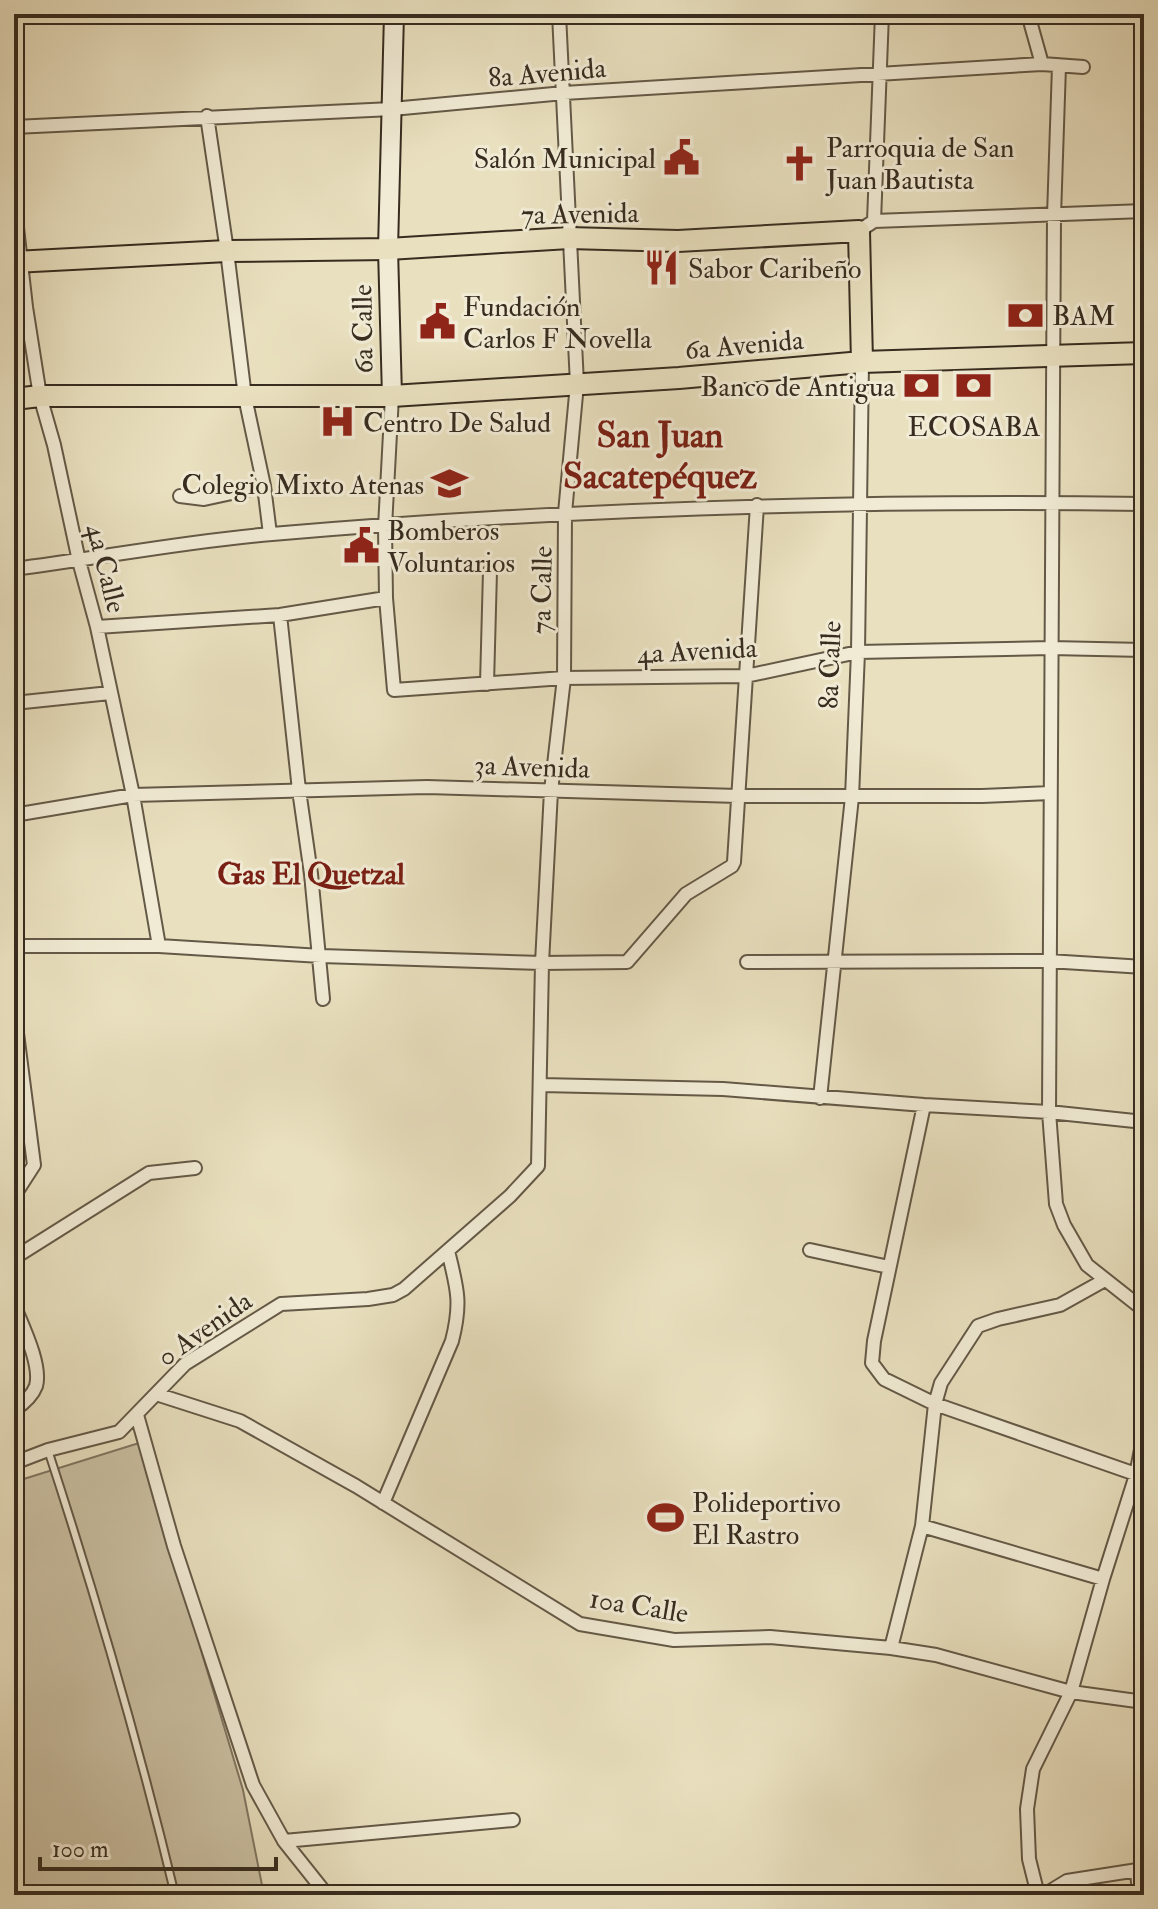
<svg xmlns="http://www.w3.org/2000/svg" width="1158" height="1909" font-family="'IM FELL Double Pica',serif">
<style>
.green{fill:#cbc1a4;stroke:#817662;stroke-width:2}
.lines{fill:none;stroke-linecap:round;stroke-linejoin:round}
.lane-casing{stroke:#645947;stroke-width:10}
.street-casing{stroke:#645947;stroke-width:16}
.secondary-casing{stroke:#372c1f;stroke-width:22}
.primary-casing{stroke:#372c1f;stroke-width:24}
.lane{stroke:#f1ebd5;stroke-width:6}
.street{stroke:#f1ebd5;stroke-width:12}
.secondary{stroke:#f1ebd5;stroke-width:18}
.primary{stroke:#e9e0bf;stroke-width:20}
.labels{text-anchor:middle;stroke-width:6;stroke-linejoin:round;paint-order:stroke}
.street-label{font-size:28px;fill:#372c1f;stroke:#f1ebd5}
.poi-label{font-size:28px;fill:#372c1f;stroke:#f1ebd5;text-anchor:start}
.neighbourhood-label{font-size:30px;font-weight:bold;fill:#7a1f14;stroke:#f1ebd5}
.district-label{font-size:36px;font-weight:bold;fill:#7a1f14;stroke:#f1ebd5}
</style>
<rect width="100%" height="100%" fill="#e9e0bf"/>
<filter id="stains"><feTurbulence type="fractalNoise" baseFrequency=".0025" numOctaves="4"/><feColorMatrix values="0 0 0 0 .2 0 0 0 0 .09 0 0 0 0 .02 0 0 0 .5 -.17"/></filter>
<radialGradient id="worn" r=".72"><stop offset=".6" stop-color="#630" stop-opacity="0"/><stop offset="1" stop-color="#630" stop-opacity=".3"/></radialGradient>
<path class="green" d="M139 1443 243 1790 264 1895H14V1482Z"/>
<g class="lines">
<defs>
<path id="lane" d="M48 1450C96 1597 139 1745 175 1895"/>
<path id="street" d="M1028 14 1042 64
M1059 66 1054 216 1049 1112 1056 1204 1064 1225 1087 1265 1144 1310
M207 116 227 251 245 397 264 486 270 534
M14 127 392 109 564 93 1042 64 1083 67
M14 201 26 307 40 396 54 445 79 561 97 627 133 795 159 946
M874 221 882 14
M859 231 874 221 1144 211
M392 396 385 527 386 598 394 690 564 678 746 676 858 652 1051 648 1144 650
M180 496 204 499 264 486
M14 569C100 558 186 541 272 534 562 509 853 500 1144 504
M280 615 299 790 311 874 323 999
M97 627 280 615 386 598
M487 684 490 571
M14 703 110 693
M14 815 133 795 427 787 738 796H982L1050 793
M14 946H159L321 956 542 963 627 962 686 894 732 866 734 862 757 505
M747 962 1048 961 1144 967
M14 1010 34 1165 14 1196
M541 1085 723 1089 924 1105 1049 1112 1144 1122
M820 1098 852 797 858 652 862 362
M924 1105 874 1341 872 1363 884 1379 935 1404 1144 1477
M810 1250 889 1267
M14 1258 149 1173 195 1168
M14 1305C22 1325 42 1365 36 1386 32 1397 23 1404 14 1410
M156 1394 240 1421 356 1486 580 1624 674 1640 770 1637 891 1648 936 1655 1071 1692 1144 1702
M137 1415 174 1546 253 1785 284 1841 327 1895
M14 1463 48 1450 119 1432 185 1364 281 1304 368 1299 393 1295 404 1289 510 1196 538 1166 542 963 551 791 564 678 565 513 577 384 559 14
M383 1503 452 1341C462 1302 457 1288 448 1251
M922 1526 1103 1579
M891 1648 922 1526 935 1404 941 1383 978 1326 998 1319 1060 1305 1103 1281
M284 1841 513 1820
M1137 1870 1139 1895
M1038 1895 1029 1859 1027 1809 1033 1769 1071 1692 1103 1579 1136 1475 1144 1434
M1044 1895 1067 1881 1144 1869"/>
<path id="secondary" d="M392 396 388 249 394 14"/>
<path id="primary" d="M14 262 227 251 388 249 569 238 678 241 859 231 862 362
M14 399 40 396H392L679 378 862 362 1144 353"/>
</defs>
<use href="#lane" class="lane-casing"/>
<use href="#street" class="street-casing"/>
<use href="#secondary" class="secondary-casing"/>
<use href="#primary" class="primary-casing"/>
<use href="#lane" class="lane"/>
<use href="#street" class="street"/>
<use href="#secondary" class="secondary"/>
<use href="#primary" class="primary"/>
</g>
<defs>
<symbol id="civic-bare" viewBox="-9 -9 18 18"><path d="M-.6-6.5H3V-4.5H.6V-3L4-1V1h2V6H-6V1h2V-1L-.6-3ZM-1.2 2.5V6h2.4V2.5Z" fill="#8f2418" stroke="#f1ebd5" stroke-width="2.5" paint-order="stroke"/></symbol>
<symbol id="church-bare" viewBox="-9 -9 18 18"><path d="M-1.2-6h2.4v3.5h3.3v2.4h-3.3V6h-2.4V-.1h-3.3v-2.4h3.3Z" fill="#8f2418" stroke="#f1ebd5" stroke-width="2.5" paint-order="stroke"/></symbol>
<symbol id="restaurant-bare" viewBox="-9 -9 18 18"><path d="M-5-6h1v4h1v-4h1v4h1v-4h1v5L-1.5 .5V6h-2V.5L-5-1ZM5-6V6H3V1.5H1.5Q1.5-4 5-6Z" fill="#8f2418" stroke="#f1ebd5" stroke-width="2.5" paint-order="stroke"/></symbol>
<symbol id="bank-bare" viewBox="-9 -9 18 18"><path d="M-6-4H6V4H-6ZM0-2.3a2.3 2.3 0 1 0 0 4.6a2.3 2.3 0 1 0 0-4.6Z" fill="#8f2418" stroke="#f1ebd5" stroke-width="2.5" paint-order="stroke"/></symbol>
<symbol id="hospital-bare" viewBox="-9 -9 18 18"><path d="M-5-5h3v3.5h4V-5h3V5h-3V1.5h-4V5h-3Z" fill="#8f2418" stroke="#f1ebd5" stroke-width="2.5" paint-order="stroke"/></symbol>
<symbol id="school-bare" viewBox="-9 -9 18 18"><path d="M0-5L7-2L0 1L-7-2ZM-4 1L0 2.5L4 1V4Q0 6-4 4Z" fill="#8f2418" stroke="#f1ebd5" stroke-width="2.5" paint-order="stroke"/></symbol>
<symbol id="stadium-bare" viewBox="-9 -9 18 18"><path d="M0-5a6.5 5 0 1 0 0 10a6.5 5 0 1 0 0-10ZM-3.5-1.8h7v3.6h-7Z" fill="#8f2418" stroke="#f1ebd5" stroke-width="2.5" paint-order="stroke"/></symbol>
</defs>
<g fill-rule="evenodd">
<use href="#civic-bare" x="656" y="132" width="51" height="51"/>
<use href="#church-bare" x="774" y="138" width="51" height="51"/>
<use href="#restaurant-bare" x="636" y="242" width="51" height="51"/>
<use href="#bank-bare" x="1000" y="290" width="51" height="51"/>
<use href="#civic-bare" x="412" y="296" width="51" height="51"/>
<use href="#bank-bare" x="896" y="360" width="51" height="51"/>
<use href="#bank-bare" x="948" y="360" width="51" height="51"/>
<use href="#hospital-bare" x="312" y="396" width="51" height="51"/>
<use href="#school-bare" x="424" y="458" width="51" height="51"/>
<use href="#civic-bare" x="336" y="520" width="51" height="51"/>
<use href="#stadium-bare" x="640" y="1492" width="51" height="51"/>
</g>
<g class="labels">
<g class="street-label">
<text transform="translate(547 72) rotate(-5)" y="10">8a Avenida</text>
<text transform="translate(580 213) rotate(-1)" y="10">7a Avenida</text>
<text transform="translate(362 329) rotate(-91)" y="10">6a Calle</text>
<text transform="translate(744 344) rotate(-5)" y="10">6a Avenida</text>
<text transform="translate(107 568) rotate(76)" y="10">4a Calle</text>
<text transform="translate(541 590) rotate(-89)" y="10">7a Calle</text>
<text transform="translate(697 650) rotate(-3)" y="10">4a Avenida</text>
<text transform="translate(829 665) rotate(-88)" y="10">8a Calle</text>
<text transform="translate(532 766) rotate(2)" y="10">3a Avenida</text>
<text transform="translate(204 1328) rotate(-35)" y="10">0 Avenida</text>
<text transform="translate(639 1605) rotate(9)" y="10">10a Calle</text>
</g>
<g class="poi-label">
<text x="826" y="157">Parroquia de San<tspan x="826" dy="32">Juan Bautista</tspan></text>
<text x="656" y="168" text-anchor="end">Salón Municipal</text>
<text x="688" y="278">Sabor Caribeño</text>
<text x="463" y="316">Fundación<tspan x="463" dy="32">Carlos F Novella</tspan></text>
<text x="1052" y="325">BAM</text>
<text x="895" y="396" text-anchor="end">Banco de Antigua</text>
<text x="363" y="432">Centro De Salud</text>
<text x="974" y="436" text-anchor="middle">ECOSABA</text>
<text x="424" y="494" text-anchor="end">Colegio Mixto Atenas</text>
<text x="387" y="540">Bomberos<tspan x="387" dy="32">Voluntarios</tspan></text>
<text x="692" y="1512">Polideportivo<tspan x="692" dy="32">El Rastro</tspan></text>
</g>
<g class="neighbourhood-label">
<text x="311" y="884">Gas El Quetzal</text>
</g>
<g class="district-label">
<text x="660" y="447">San Juan<tspan x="660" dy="41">Sacatepéquez</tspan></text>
</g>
</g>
<rect width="1158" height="1909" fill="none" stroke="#e9e0bf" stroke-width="48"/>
<rect x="16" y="16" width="1126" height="1877" fill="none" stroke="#372c1f" stroke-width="4"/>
<rect x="24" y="24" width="1110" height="1861" fill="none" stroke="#372c1f" stroke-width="2"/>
<path d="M40 1857v12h236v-12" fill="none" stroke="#372c1f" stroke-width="4"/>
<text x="52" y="1857" font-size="24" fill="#372c1f" stroke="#f1ebd5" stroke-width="6" paint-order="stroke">100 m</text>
<rect width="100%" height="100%" filter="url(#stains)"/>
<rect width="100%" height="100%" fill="url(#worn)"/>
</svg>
